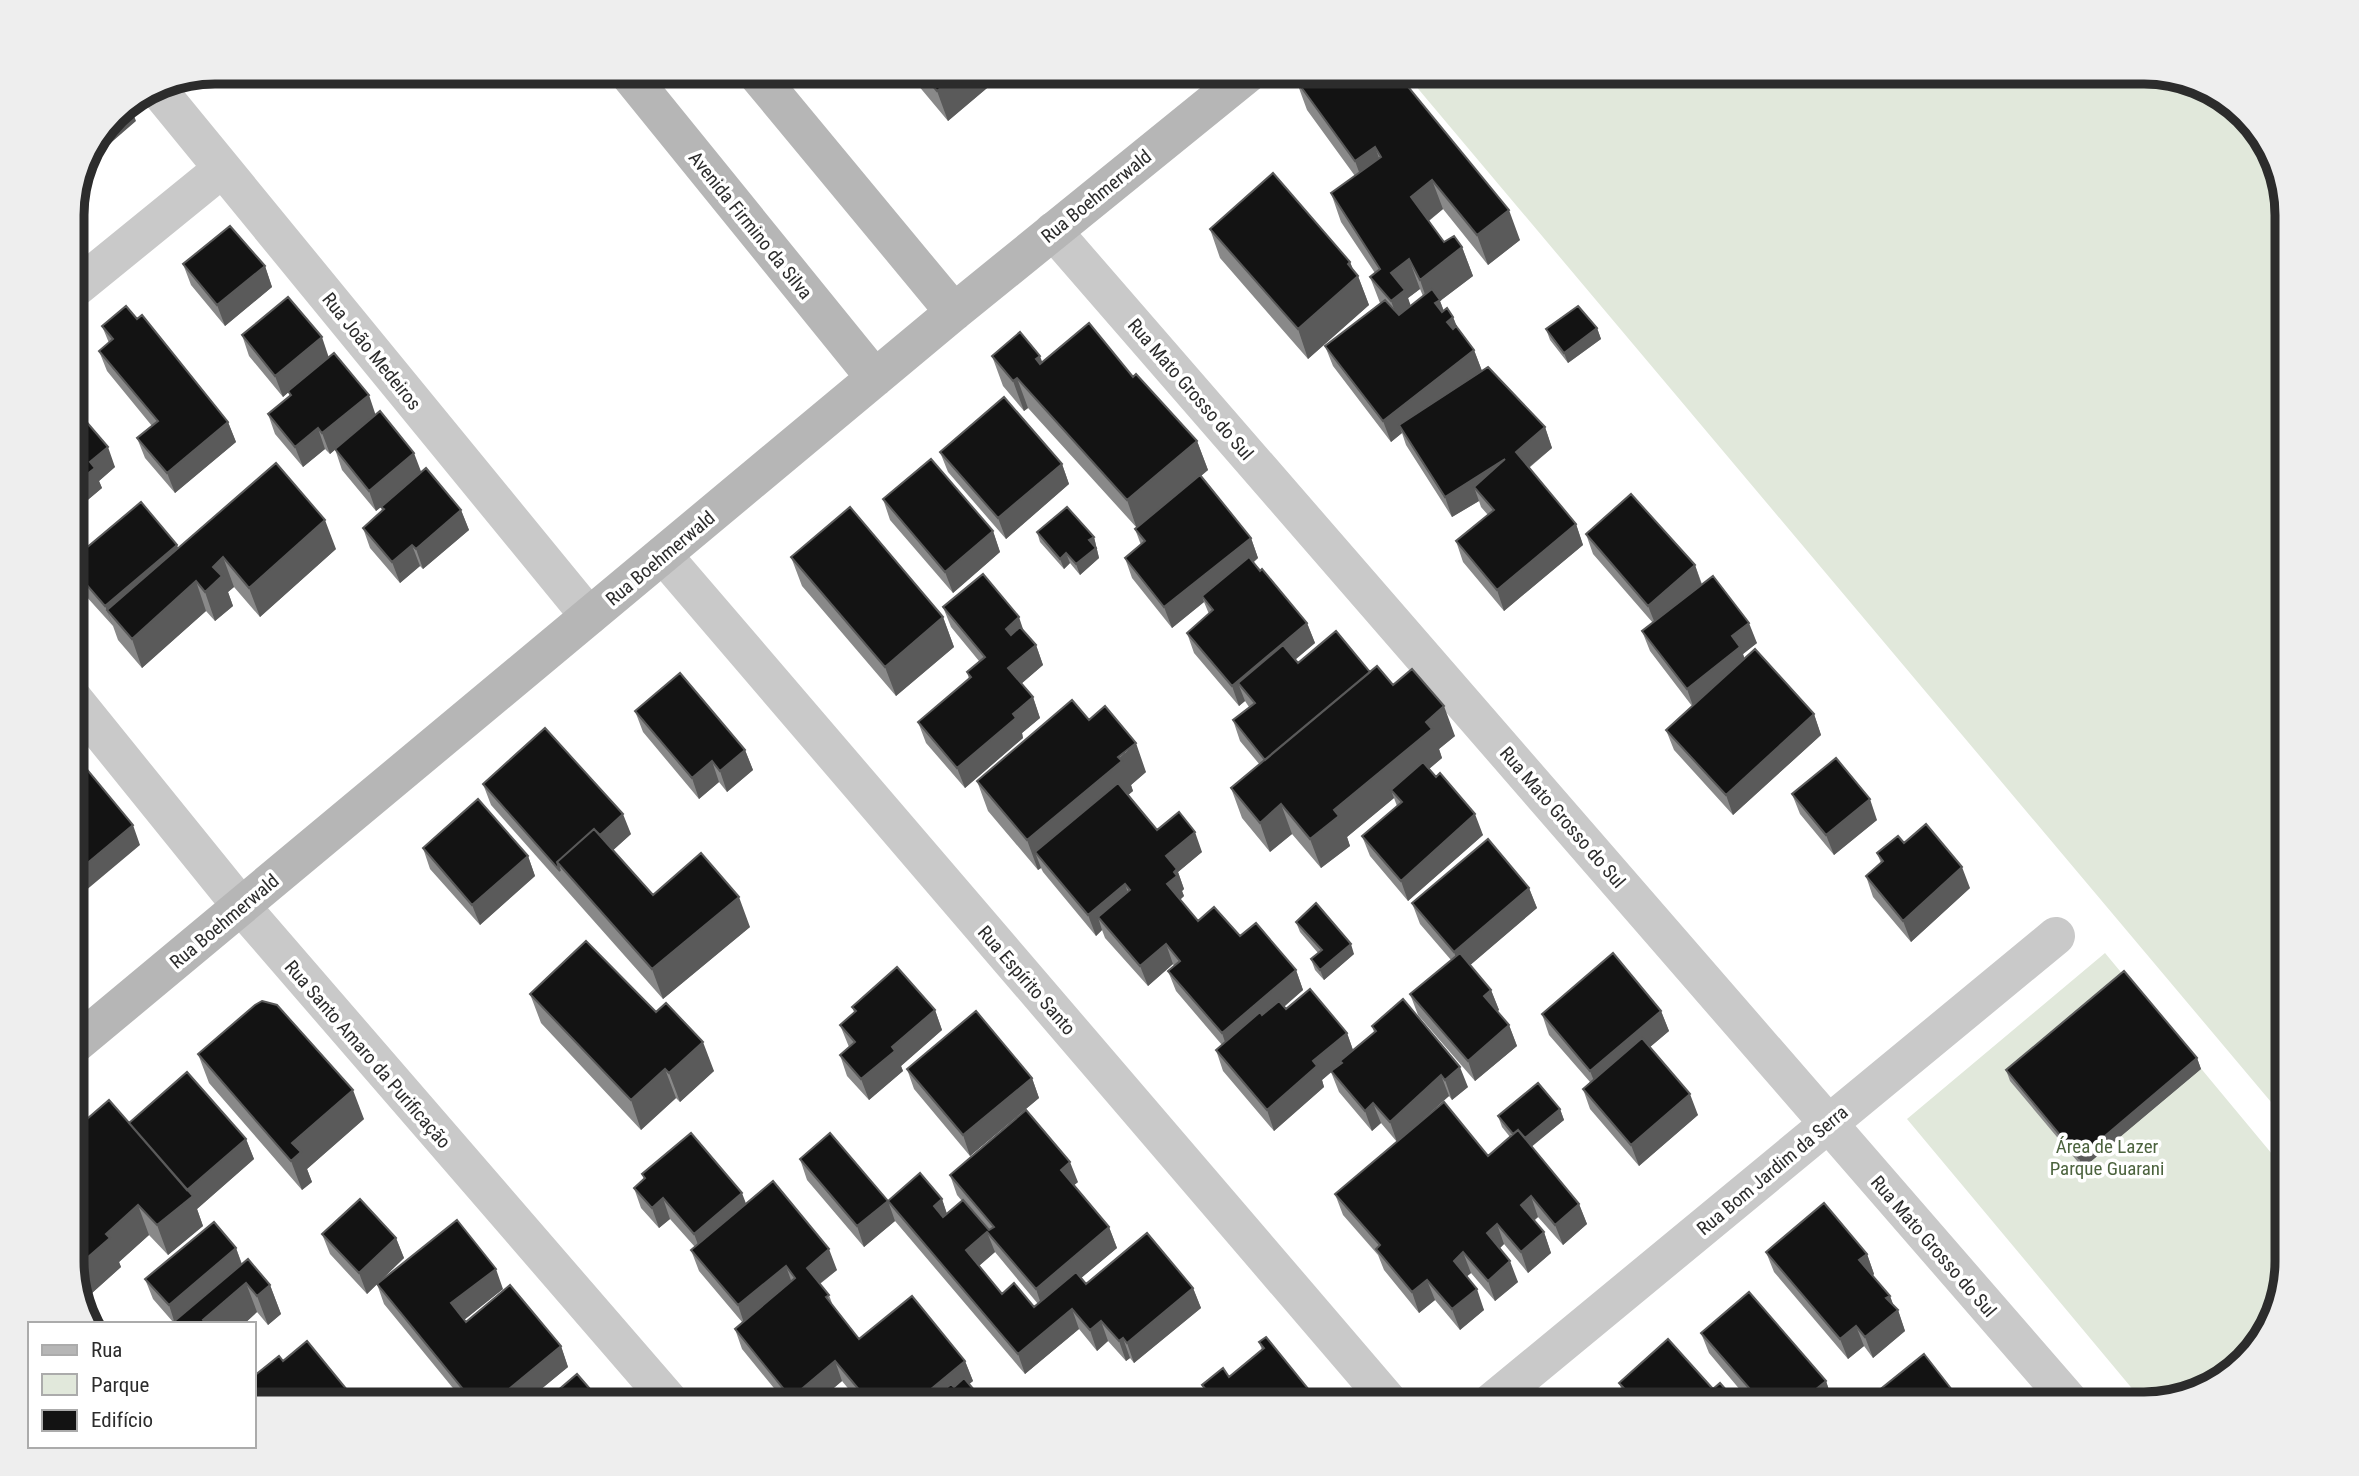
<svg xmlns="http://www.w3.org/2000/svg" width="2359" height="1476" font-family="'Roboto Condensed',sans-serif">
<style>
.green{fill:#e1e8db}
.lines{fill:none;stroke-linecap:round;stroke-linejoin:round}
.street{stroke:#c9c9c9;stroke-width:38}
.secondary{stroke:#b6b6b6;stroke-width:38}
.wall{fill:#898989;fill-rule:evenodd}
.shaded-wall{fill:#5a5a5a}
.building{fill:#131313;stroke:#5a5a5a;stroke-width:2}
.labels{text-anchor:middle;stroke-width:7;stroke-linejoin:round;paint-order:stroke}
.street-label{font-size:19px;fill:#2c2c2c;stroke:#fff}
.park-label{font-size:19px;fill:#4c633e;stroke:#fff}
.rim{fill:none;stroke:#2c2c2c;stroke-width:9}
</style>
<rect width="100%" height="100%" fill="#fff"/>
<path class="green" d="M1404 72H2144L2216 91 2268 143 2287 206V1121Z
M2105 953 2287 1172V1262L2268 1333 2215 1385 2145 1404 1907 1119Z"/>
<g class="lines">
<path class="street" d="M155 86 589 616
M1053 231 2072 1404
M72 291 222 169
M663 555 1391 1404
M72 697 241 906 672 1404
M1489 1404 2056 936"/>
<path class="secondary" d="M627 72 875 378
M755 72 954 312
M72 1047 954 312 1250 72"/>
</g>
<path class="wall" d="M907 72H1006L948 121Z
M1296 80 1520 240 1488 265 1443 209 1429 221 1444 242 1462 247 1473 276 1440 301 1444 311 1453 317 1457 327 1474 350 1482 371 1545 427 1552 448 1529 468 1576 524 1583 545 1504 611 1463 562 1456 541 1488 515 1481 507 1479 501 1452 517 1406 445 1402 433 1391 442 1333 366 1325 346 1380 303 1370 277 1375 273 1341 222 1331 193 1355 176 1307 110ZM1420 289 1423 296 1410 306 1408 298Z
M1210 229 1350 262 1353 269 1358 276 1369 305 1308 359 1220 258Z
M183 264 265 266 272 287 225 326 191 285Z
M137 319 228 422 236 442 175 493 145 458 137 438 152 426 107 371 99 351 109 343 102 326Z
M1597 328 1601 339 1568 363 1550 340 1546 329Z
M242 335 329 357 421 472 461 510 469 530 423 569 420 566 400 583 370 548 363 528 382 511 381 507 376 511 342 470 335 449 330 454 325 449 303 467 275 434 268 414 290 396 288 392 283 397 249 356Z
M992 356 1042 361 1133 377 1197 441 1208 470 1201 476 1251 538 1258 558 1254 562 1307 623 1315 643 1295 660 1298 663 1370 672 1393 685 1455 736 1439 749 1442 758 1429 769 1483 835 1408 901 1370 856 1362 836 1397 806 1394 798 1347 837 1350 846 1321 868 1292 834 1270 852 1242 818 1231 788 1260 765 1240 741 1233 720 1249 707 1245 701 1239 706 1194 653 1187 633 1209 614 1204 602 1172 628 1132 578 1125 558 1141 545 1135 529 1137 528 1028 408 1024 411 1003 386Z
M72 405 115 467 99 481 102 488 77 509 72 505Z
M940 452 1062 464 1069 484 1006 539 948 472Z
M883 499 993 531 1000 552 953 593 890 520Z
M1037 532 1094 537 1099 558 1080 575 1070 563 1064 569 1040 542Z
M1586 534 1695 565 1702 584 1757 643 1743 654 1744 659 1814 714 1821 735 1733 815 1674 750 1666 730 1692 706 1650 651 1642 631 1653 623 1593 554Z
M179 548 336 549 260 617 234 587 228 592 233 606 215 621 206 611 142 668 118 640 113 626 75 584 72 576V560Z
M791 557 943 617 954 647 896 696 802 586Z
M943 607 1024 631 1036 645 1043 665 1021 684 1033 697 1040 718 1022 733 1023 738 965 788 926 743 918 722 969 679 967 672 979 661 951 627Z
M635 711 745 750 753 770 727 792 719 782 699 799 643 732Z
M1089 720 1146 772 1131 785 1133 791 1128 795 1157 830 1202 852 1178 872 1184 889 1182 891 1184 896 1180 900 1198 921 1240 936 1296 970 1303 990 1284 1007 1286 1009 1347 1033 1353 1050 1374 1032 1372 1026 1468 1087 1452 1100 1449 1096 1406 1134 1488 1156 1510 1137 1502 1127 1498 1116 1560 1109 1564 1120 1531 1146 1579 1204 1587 1224 1563 1245 1538 1217 1534 1221 1544 1232 1551 1253 1528 1273 1504 1244 1500 1248 1518 1282 1495 1301 1471 1273 1466 1277 1484 1310 1460 1330 1435 1300 1419 1313 1384 1270 1378 1255 1343 1215 1335 1194 1397 1142 1381 1123 1372 1131 1339 1092 1331 1072 1322 1080 1324 1087 1274 1131 1223 1071 1216 1050 1222 1045 1176 991 1168 971 1174 966 1173 964 1148 986 1105 938 1102 930 1096 936 1043 872 1041 868 1038 870 988 811 977 781Z
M483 784 631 834 613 850 653 895 750 927 663 999 491 805Z
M1792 794 1877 820 1834 855 1800 814Z
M423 848 528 856 535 876 480 925 430 869Z
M1877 853 1970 888 1911 942 1873 897 1866 876 1881 863Z
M1529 888 1537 908 1470 965 1491 990 1499 1010 1497 1012 1509 1025 1517 1046 1475 1081 1418 1015 1410 994 1451 960 1420 924 1412 903Z
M1296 922 1354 954 1324 980 1315 970 1311 959 1318 953 1300 932Z
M530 994 656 1012 714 1071 680 1102 676 1098 641 1130 541 1023Z
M852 1007 935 1010 942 1030 901 1066 903 1071 869 1100 847 1076 840 1055 849 1047 840 1025 854 1012Z
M1661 1011 1669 1031 1650 1047 1698 1115 1639 1166 1590 1109 1583 1089 1590 1082 1549 1035 1542 1014Z
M198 1054 364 1119 307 1169 312 1182 302 1190 209 1083Z
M2197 1058 2201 1069 2083 1168 2010 1081 2006 1070Z
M907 1069 1032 1078 1039 1098 970 1156 914 1089Z
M129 1123 246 1139 254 1159 197 1209 203 1226 168 1255 149 1235 119 1262 121 1267 82 1302 72 1270V1132Z
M800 1159 888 1201 895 1221 864 1247 807 1180Z
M642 1174 746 1204 837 1270 820 1284 829 1295 833 1306 859 1339 965 1361 973 1381 969 1384 985 1404H861L842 1381 815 1404H787L742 1349 735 1329 742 1322 699 1271 691 1250 695 1247 670 1219 659 1228 641 1208 634 1188 644 1179Z
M950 1175 1078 1182 1074 1185 1109 1227 1117 1248 1081 1278 1086 1284 1193 1288 1201 1308 1134 1363 1130 1358 1126 1361 1108 1341 1097 1351 1079 1329 1025 1374 895 1221 888 1201 942 1199 947 1214 962 1201 957 1195ZM995 1252 1038 1304 1034 1307 1002 1294 979 1266Z
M322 1234 396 1238 404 1258 381 1280 503 1289 464 1320 466 1322 561 1346 568 1367 523 1404H466L384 1304 377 1284 367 1294 330 1254Z
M236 1248 242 1264 270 1285 281 1314 268 1325 257 1312 244 1324H171L173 1322 153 1299 145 1279Z
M1766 1252 1867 1254 1874 1274 1873 1276 1890 1296 1893 1305 1898 1310 1905 1331 1873 1358 1864 1346 1848 1359 1774 1272Z
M1701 1333 1826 1381 1833 1402 1830 1404H1752L1709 1353Z
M1259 1342 1319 1404H1209L1202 1385 1229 1377 1262 1350Z
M1619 1383 1713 1389 1732 1404H1628Z"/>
<path class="shaded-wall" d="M960 72H1006L948 121 937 91Z
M129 103 136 121 91 160 88 152 114 113Z
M1375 147 1386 177 1366 191 1355 161Z
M1432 180 1443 209 1422 226 1411 197Z
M1509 210 1520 240 1488 265 1477 235Z
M1462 247 1473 276 1440 301 1447 320 1430 309 1420 280Z
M1409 259 1420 289 1408 298 1416 320 1402 331 1391 301V273Z
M1350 262 1356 278 1358 276 1369 305 1308 359 1298 329Z
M265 266 272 287 225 326 217 305Z
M1453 317 1461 337 1447 322Z
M1597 328 1601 339 1568 363 1564 353Z
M322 337 329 358 283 397 275 376Z
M1474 350 1482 371 1399 425 1402 433 1391 442 1383 421Z
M1040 356 1051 386 1036 359Z
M1017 378 1028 408 1024 411 1013 381Z
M369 395 376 416 330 454 322 433Z
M228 422 236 442 175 493 167 473Z
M1545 427 1552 448 1523 472 1516 452Z
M318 428 325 449 303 467 295 447Z
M1197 441 1208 470 1137 529 1127 500Z
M108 447 115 467 99 481 102 488 77 509 72 496V486L90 462Z
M414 453 422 474 376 511 369 491Z
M1505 459 1474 487 1479 501 1452 517 1445 497Z
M1062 464 1069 484 1006 539 998 518Z
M461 510 469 530 423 569 416 549Z
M325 520 336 549 260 617 249 588Z
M1576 524 1583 545 1504 611 1497 590Z
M993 531 1000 552 953 593 945 572Z
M1094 537 1099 558 1080 575 1076 564 1089 540Z
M1251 538 1258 558 1206 601 1202 596 1204 602 1172 628 1164 607Z
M177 545 185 565 107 610 113 626 105 606Z
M412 545 420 566 400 583 392 562Z
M1066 553 1070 563 1064 569 1060 559Z
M223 557 234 587 228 592 233 606 215 621 205 592 213 567Z
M1695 565 1702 586 1656 626 1648 606Z
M196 581 206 611 142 668 132 639Z
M943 617 954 647 896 696 885 667Z
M1019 617 1026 638 1013 649 1006 629Z
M1307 623 1315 643 1250 697 1238 683 1245 701 1239 706 1232 686Z
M1749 623 1757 643 1743 654 1748 668 1694 709 1687 689 1732 636Z
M1036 645 1043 665 1015 689 1008 668Z
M1033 697 1040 718 1022 733 1023 738 965 788 957 768 1013 714Z
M1444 706 1455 736 1439 749 1442 758 1397 796 1391 790 1394 798 1347 837 1350 846 1321 868 1310 839 1334 810 1426 722Z
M1814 714 1821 735 1733 815 1726 795Z
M1136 743 1146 772 1131 785 1133 791 1045 864 1035 852 1041 868 1038 870 1027 840Z
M745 750 753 770 727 792 720 771Z
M712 761 719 782 699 799 692 778Z
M1870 799 1877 820 1834 855 1826 835Z
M1281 804 1292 834 1270 852 1260 823Z
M623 814 631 834 576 884 563 869Z
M1475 814 1483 835 1408 901 1401 881Z
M133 825 140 845 72 902V876Z
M1195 832 1202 852 1178 872 1184 889 1182 891 1184 896 1174 905 1167 884 1166 856Z
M528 856 535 876 480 925 472 905Z
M1962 867 1970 888 1911 942 1903 921Z
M1125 884 1132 905 1098 917 1102 930 1096 936 1088 915Z
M1529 888 1537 908 1461 973 1454 952Z
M739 897 750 927 663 999 652 969Z
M1166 944 1173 964 1148 986 1140 966Z
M1351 944 1354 954 1324 980 1320 970Z
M1296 970 1303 990 1229 1054 1222 1033Z
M1491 990 1499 1010 1491 1016 1484 996Z
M935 1010 942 1030 901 1066 903 1071 869 1100 861 1079 892 1047Z
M1661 1011 1669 1031 1598 1091 1590 1071Z
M1509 1025 1517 1046 1475 1081 1468 1061Z
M1347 1033 1354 1053 1340 1061 1341 1064 1322 1080 1324 1087 1274 1131 1267 1110 1313 1061Z
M703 1042 714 1071 680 1102 669 1073Z
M2197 1058 2201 1069 2083 1168 2079 1158Z
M1460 1067 1468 1087 1452 1100 1445 1080Z
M665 1069 676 1098 641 1130 631 1100Z
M1441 1075 1449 1096 1397 1142 1390 1122Z
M1032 1078 1039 1098 970 1156 963 1135Z
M353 1090 364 1119 307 1169 312 1182 302 1190 291 1161 292 1143Z
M1690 1094 1698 1115 1639 1166 1631 1145Z
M1373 1103 1381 1123 1372 1131 1365 1111Z
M1560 1109 1564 1120 1524 1153 1520 1142Z
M246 1139 254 1159 197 1209 203 1226 168 1255 157 1225 185 1192Z
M1070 1162 1078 1182 1068 1190 1061 1170Z
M742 1193 750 1214 702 1255 694 1234Z
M1531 1196 1538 1217 1528 1225 1521 1205Z
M663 1198 670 1219 659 1228 652 1208Z
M942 1199 949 1220 941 1226 934 1206Z
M888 1201 895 1221 864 1247 857 1226Z
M1579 1204 1587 1224 1563 1245 1555 1225Z
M138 1205 149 1235 119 1262 121 1267 82 1302 72 1271 106 1234Z
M1497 1224 1504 1244 1495 1253 1487 1233Z
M1109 1227 1117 1248 1043 1310 1036 1289Z
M987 1232 995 1252 973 1271 966 1250Z
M1544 1232 1551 1253 1528 1273 1521 1252Z
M396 1238 404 1258 367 1294 359 1273Z
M236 1248 243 1268 175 1324 169 1305Z
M829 1249 837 1270 814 1288 807 1268Z
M1463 1252 1471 1273 1461 1281 1454 1261Z
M1867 1254 1874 1274 1867 1280 1859 1260Z
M1510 1261 1518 1282 1495 1301 1488 1281Z
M786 1266 793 1286 745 1326 738 1305Z
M496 1269 503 1289 459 1324 451 1303Z
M1427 1280 1435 1300 1419 1313 1412 1292Z
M246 1283 257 1312 244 1324H204L203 1320Z
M270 1285 281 1314 268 1325 257 1296Z
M1193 1288 1201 1308 1134 1363 1127 1343Z
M1477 1289 1484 1310 1460 1330 1452 1309Z
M1890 1296 1896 1312 1898 1310 1905 1331 1873 1358 1865 1337 1886 1298Z
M1072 1309 1079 1329 1025 1374 1018 1354Z
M1101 1321 1108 1341 1097 1351 1090 1330Z
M1856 1326 1864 1346 1848 1359 1840 1339Z
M1123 1338 1130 1358 1126 1361 1119 1341Z
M561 1346 568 1367 523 1404H491Z
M835 1361 842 1381 815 1404H793L791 1398Z
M965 1361 973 1381 945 1404H913Z
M1826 1381 1833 1402 1830 1404H1798Z
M348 1391 353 1404H331Z
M1727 1391 1732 1404H1719L1717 1400Z"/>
<path class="building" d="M921 72H960L937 91Z
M1308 72H1396L1509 210 1477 235 1432 180 1411 197 1444 242 1454 236 1462 247 1420 280 1409 259 1391 273 1405 290 1391 301 1370 277 1380 269 1331 193 1381 157 1375 147 1355 161 1296 80Z
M1273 173 1350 262 1348 264 1358 276 1298 329 1210 229Z
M230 226 265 266 217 305 183 264Z
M1432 289 1440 300 1435 303 1442 312 1447 308 1453 317 1447 322 1453 329 1456 326 1474 350 1383 421 1325 346 1385 300 1399 315Z
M288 297 322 337 275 376 242 335Z
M126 306 137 319 142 315 228 422 167 473 137 438 158 421 99 351 113 339 102 326Z
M1578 306 1597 328 1564 353 1546 329Z
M1089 323 1133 377 1136 374 1197 441 1127 500 1017 378 1013 381 992 356 1020 332 1040 356 1036 359 1040 364Z
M334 353 369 395 322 433 318 428 295 447 268 414 291 395 288 391Z
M1488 367 1545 427 1516 452 1576 524 1497 590 1456 541 1494 510 1474 487 1505 459 1445 497 1399 425Z
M1004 397 1062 464 998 518 940 452Z
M72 405 108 447 90 462 95 468 72 486Z
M380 411 414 453 369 491 335 449Z
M931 459 993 531 945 572 883 499Z
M276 463 325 520 249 588 223 557 213 567 222 576 205 592 196 581 132 639 107 610Z
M426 468 461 510 416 549 412 545 392 562 363 528 384 509 381 507Z
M1200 475 1251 538 1164 607 1125 558 1145 541 1135 529Z
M1631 494 1695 565 1648 606 1586 534Z
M141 502 177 545 105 606 72 568V560Z
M850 507 943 617 885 667 791 557Z
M1067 507 1094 537 1089 540 1096 548 1076 564 1066 553 1060 559 1037 532Z
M1249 557 1260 571 1262 569 1307 623 1232 686 1187 633 1213 610 1202 596Z
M983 574 1019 617 1006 629 1011 635 1020 627 1036 645 1008 668 1033 697 1013 714 1016 718 957 768 918 722 971 677 967 672 985 657 943 607Z
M1713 576 1749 623 1732 636 1740 647 1687 689 1642 631Z
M1336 631 1370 672 1265 760 1233 720 1255 703 1238 683 1283 645 1298 663Z
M1755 649 1814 714 1726 795 1666 730Z
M1377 666 1393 685 1412 669 1444 706 1426 722 1432 729 1334 810 1339 816 1310 839 1281 804 1260 823 1231 788Z
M680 673 745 750 720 771 712 761 692 778 635 711Z
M1072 700 1089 720 1105 706 1136 743 1118 757 1122 761 1027 840 977 781Z
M545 728 623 814 600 835 594 829 557 862 560 871 483 784Z
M75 755 133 825 72 876V757Z
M1836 758 1870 799 1826 835 1792 794Z
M1423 762 1436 777 1440 773 1475 814 1401 881 1362 836 1402 802 1391 790Z
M1118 783 1157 830 1179 812 1195 832 1166 856 1177 869 1174 872 1177 876 1167 884 1198 921 1214 907 1240 936 1256 923 1296 970 1222 1033 1168 971 1180 961 1166 944 1140 966 1098 917 1130 890 1125 884 1088 915 1035 852Z
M478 799 528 856 472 905 423 848Z
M1926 824 1962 867 1903 921 1866 876 1883 861 1877 853 1898 836 1904 843Z
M594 829 653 895 701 853 739 897 652 969 557 862Z
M1488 839 1529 888 1454 952 1412 903Z
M1316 903 1351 944 1320 970 1311 959 1322 950 1296 922Z
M586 941 656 1012 666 1003 703 1042 669 1073 665 1069 631 1100 530 994Z
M1460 953 1491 990 1484 996 1509 1025 1468 1061 1410 994Z
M1613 953 1661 1011 1590 1071 1542 1014Z
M897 967 935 1010 892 1047 895 1051 861 1079 840 1055 855 1042 840 1025 856 1011 852 1007Z
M2124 971 2197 1058 2079 1158 2006 1070Z
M1310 989 1347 1033 1313 1061 1317 1066 1267 1110 1216 1050 1260 1012 1262 1015 1279 1001 1286 1009Z
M1403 999 1460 1067 1445 1080 1441 1075 1390 1122 1373 1103 1365 1111 1331 1071 1342 1063 1340 1061 1376 1031 1372 1026Z
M262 1001 277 1005 353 1090 292 1143 301 1152 291 1161 198 1054 255 1005Z
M976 1011 1032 1078 963 1135 907 1069Z
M1642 1038 1690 1094 1631 1145 1583 1089Z
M187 1072 246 1139 187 1190 129 1123Z
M1538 1083 1560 1109 1525 1138 1518 1130 1513 1134 1498 1116Z
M109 1100 193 1196 157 1225 138 1205 106 1234 110 1238 72 1271V1155L75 1152 72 1149V1132Z
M1444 1102 1488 1156 1518 1130 1579 1204 1555 1225 1531 1196 1521 1205 1544 1232 1521 1252 1497 1224 1487 1233 1510 1261 1488 1281 1463 1252 1454 1261 1477 1289 1452 1309 1427 1280 1412 1292 1376 1249 1380 1245 1335 1194Z
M1026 1110 1070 1162 1061 1170 1109 1227 1036 1289 987 1232 966 1250 1002 1294 1014 1283 1034 1307 1076 1272 1086 1284 1147 1233 1193 1288 1127 1343 1123 1338 1119 1341 1101 1321 1090 1330 1072 1309 1018 1354 888 1201 920 1173 942 1199 934 1206 943 1217 963 1200 989 1230 994 1227 950 1175Z
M691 1133 742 1193 694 1234 663 1198 652 1208 634 1188 645 1178 642 1174Z
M830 1133 888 1201 857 1226 800 1159Z
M773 1181 829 1249 807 1268 829 1295 826 1297 859 1339 912 1296 965 1361 913 1404H871L835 1361 791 1398 735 1329 795 1278 786 1266 738 1305 691 1250Z
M360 1199 396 1238 359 1273 322 1234Z
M1824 1203 1867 1254 1859 1260 1890 1296 1886 1298 1898 1310 1865 1337 1856 1326 1840 1339 1766 1252Z
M457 1220 496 1269 451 1303 466 1322 510 1285 561 1346 491 1404H475L377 1284Z
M214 1222 236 1248 169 1305 145 1279Z
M248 1259 270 1285 257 1296 246 1283 203 1320 206 1324H171Z
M1749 1292 1826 1381 1798 1404H1763L1701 1333Z
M1266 1337 1318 1401 1314 1404H1218L1202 1385 1223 1368 1229 1377 1264 1348 1259 1342Z
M1668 1339 1713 1389 1720 1383 1727 1391 1717 1400 1721 1404H1639L1619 1383Z
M307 1341 348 1391 331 1404H254V1376L279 1356 283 1361Z
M1924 1354 1963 1404H1862Z
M577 1374 603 1404H542Z
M964 1378 985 1403 984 1404H928L951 1384 954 1387Z
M1587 1393 1596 1404H1574Z"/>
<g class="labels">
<g class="street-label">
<text transform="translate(1096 196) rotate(-39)" y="7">Rua Boehmerwald</text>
<text transform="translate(751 225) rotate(51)" y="7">Avenida Firmino da Silva</text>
<text transform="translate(372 351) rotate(51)" y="7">Rua João Medeiros</text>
<text transform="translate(1191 389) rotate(49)" y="7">Rua Mato Grosso do Sul</text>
<text transform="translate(660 558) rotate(-40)" y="7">Rua Boehmerwald</text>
<text transform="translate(1563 817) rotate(49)" y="7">Rua Mato Grosso do Sul</text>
<text transform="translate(224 921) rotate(-40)" y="7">Rua Boehmerwald</text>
<text transform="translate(1027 980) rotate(49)" y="7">Rua Espírito Santo</text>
<text transform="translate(368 1054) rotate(49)" y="7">Rua Santo Amaro da Purificação</text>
<text transform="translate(1772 1170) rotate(-40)" y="7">Rua Bom Jardim da Serra</text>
<text transform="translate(1934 1246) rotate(49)" y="7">Rua Mato Grosso do Sul</text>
</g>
<g class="park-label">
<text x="2107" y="1153">Área de Lazer<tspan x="2107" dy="22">Parque Guarani</tspan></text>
</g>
</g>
<path d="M0 0H2359V1476H0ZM215 84H2144A131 131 0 0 1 2275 215V1261A131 131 0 0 1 2144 1392H215A131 131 0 0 1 84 1261V215A131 131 0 0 1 215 84Z" fill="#eee" fill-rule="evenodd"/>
<path class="rim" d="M215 84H2144A131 131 0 0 1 2275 215V1261A131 131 0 0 1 2144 1392H215A131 131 0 0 1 84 1261V215A131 131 0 0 1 215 84Z"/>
<rect x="28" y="1322" width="228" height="126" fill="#ffffff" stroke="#ababab" stroke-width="2"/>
<rect x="42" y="1345" width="35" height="10" fill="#b6b6b6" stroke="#ababab" stroke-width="2"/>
<text x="91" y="1357" font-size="21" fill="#2c2c2c">Rua</text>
<rect x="42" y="1374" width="35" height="21" fill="#e1e8db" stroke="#ababab" stroke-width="2"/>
<text x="91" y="1392" font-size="21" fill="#2c2c2c">Parque</text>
<rect x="42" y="1410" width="35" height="21" fill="#131313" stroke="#ababab" stroke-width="2"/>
<text x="91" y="1427" font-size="21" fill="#2c2c2c">Edifício</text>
</svg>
